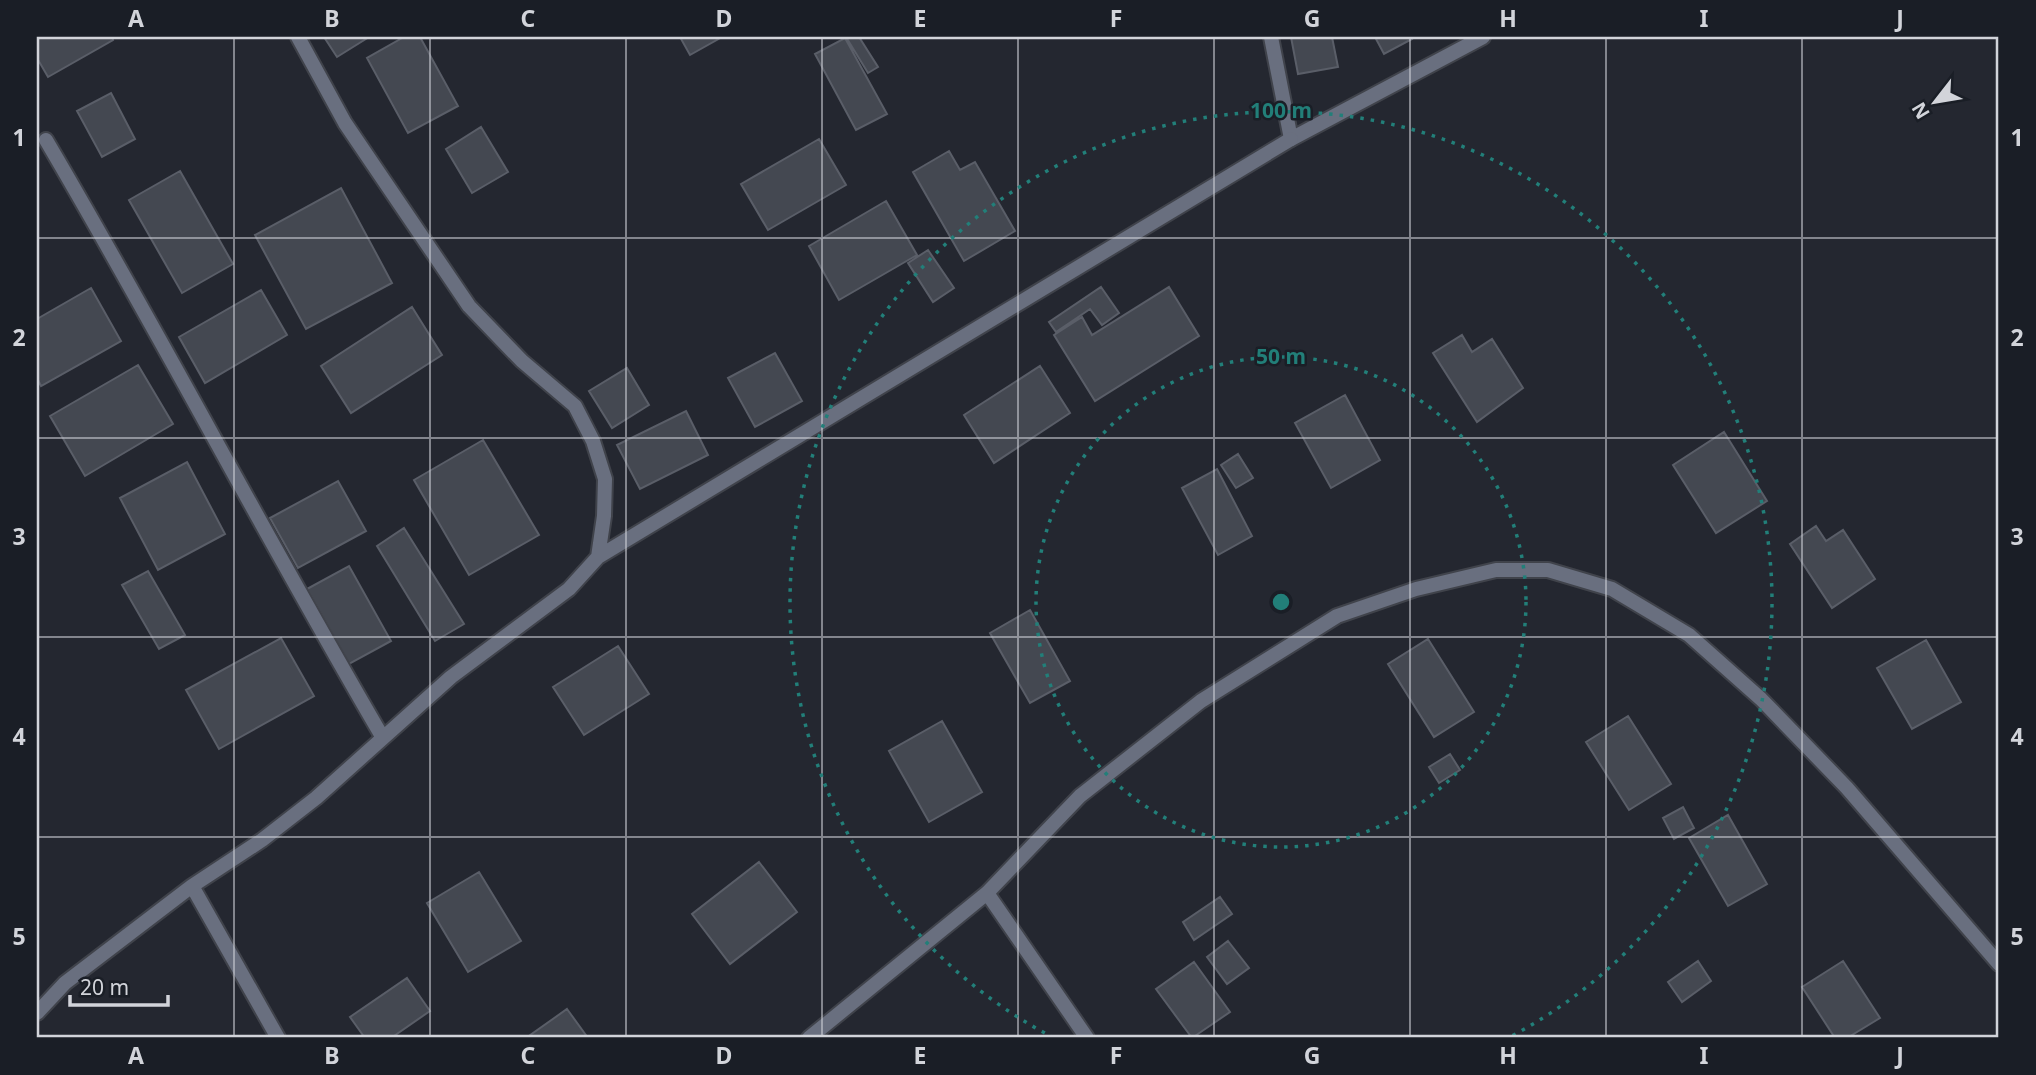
<svg xmlns="http://www.w3.org/2000/svg" width="2036" height="1075" font-family="'Noto Sans',sans-serif">
<style>
.building{fill:#444851;stroke:#5a5e68;stroke-width:2}
.lines{fill:none;stroke-linecap:round;stroke-linejoin:round}
.service-casing{stroke:#40434b;stroke-width:18}
.minor-casing{stroke:#40434b;stroke-width:18}
.service{stroke:#696f7f;stroke-width:14}
.minor{stroke:#696f7f;stroke-width:14}
.grid{fill:none;stroke:#d2d4da;stroke-width:2;stroke-opacity:0.55}
.ring{fill:none;stroke:#227f79;stroke-width:3.5;stroke-dasharray:3.5 7}
.centre{fill:#227f79;stroke:#1a1e26;stroke-width:3.5}
.ring-label{font-size:21px;text-anchor:middle;font-weight:bold;fill:#227f79;stroke:#1a1e26;stroke-width:5;stroke-linejoin:round;paint-order:stroke}
.neatline{fill:none;stroke:#d2d4da;stroke-width:2.5}
.grid-label{font-size:23px;text-anchor:middle;font-weight:bold;fill:#d2d4da}
</style>
<rect width="100%" height="100%" fill="#242730"/>
<path class="building" d="M37 37H112L113 40 48 77 37 58Z
M324 37H369L337 57Z
M404 37H420L458 106 408 133 367 58Z
M680 37H722L690 55Z
M846 37H859L878 67 868 73Z
M1291 37H1332L1338 67 1298 74Z
M1375 37H1411L1412 39 1384 54Z
M845 38 887 114 856 130 815 54Z
M111 93 135 139 102 157 77 111Z
M481 127 508 172 472 193 446 149Z
M819 139 846 185 768 230 741 184Z
M949 151 960 170 975 162 1015 231 964 261 913 172Z
M180 171 233 264 182 293 129 200Z
M341 188 392 283 306 329 255 235Z
M886 201 917 255 839 300 809 246Z
M928 250 954 288 933 302 908 263Z
M1101 287 1119 313 1102 325 1090 309 1056 332 1049 322Z
M1169 287 1199 336 1095 401 1054 335 1082 317 1092 335Z
M91 288 121 341 41 386 37 378V319Z
M261 290 287 335 205 383 179 337Z
M412 307 442 355 351 413 321 366Z
M1462 335 1472 352 1492 339 1523 388 1477 422 1433 353Z
M775 353 802 401 755 427 728 378Z
M138 365 173 424 85 476 50 416Z
M1040 366 1070 413 994 463 964 415Z
M627 368 649 405 612 428 589 391Z
M1345 395 1380 460 1331 488 1295 423Z
M686 411 708 455 640 489 617 445Z
M1724 432 1767 501 1716 533 1673 465Z
M483 440 539 535 469 575 414 480Z
M1238 454 1253 478 1236 488 1221 465Z
M187 462 225 534 158 570 120 498Z
M1217 469 1252 536 1218 555 1182 488Z
M338 481 366 531 298 568 270 518Z
M1816 526 1826 541 1843 530 1875 579 1832 608 1790 544Z
M404 528 464 624 435 641 377 546Z
M349 566 391 641 349 664 307 589Z
M148 571 185 635 159 649 122 585Z
M1030 610 1070 681 1030 703 990 633Z
M281 638 314 696 219 749 186 690Z
M1428 639 1474 712 1434 737 1388 664Z
M1926 640 1961 702 1912 729 1877 668Z
M618 646 649 694 584 735 553 687Z
M1628 716 1671 784 1629 810 1586 742Z
M942 721 982 792 929 822 889 751Z
M1450 754 1460 770 1439 783 1429 767Z
M1683 807 1694 828 1674 839 1663 818Z
M1728 815 1767 884 1728 906 1689 838Z
M759 862 797 912 730 964 692 914Z
M479 872 521 941 468 972 427 903Z
M1220 897 1232 914 1194 940 1183 922Z
M1228 941 1249 968 1227 984 1207 957Z
M1698 961 1711 981 1682 1002 1668 982Z
M1843 961 1880 1018 1847 1038H1835L1802 987Z
M1194 962 1230 1012 1192 1038 1156 989Z
M407 978 430 1011 391 1038H365L350 1017Z
M567 1009 588 1038H526Z"/>
<g class="lines">
<defs>
<path id="service" d="M1271 37 1291 139 1483 37"/>
<path id="minor" d="M298 37 345 123 469 306 522 361 575 406 593 441 605 479 604 516 598 557
M46 140C162 337 267 540 383 738
M987 893 1087 1038
M37 1013 65 983 192 886
M278 1038 192 886 262 840 316 798 451 677 569 589 598 557 1291 139
M809 1038 987 893 1080 796 1201 701 1337 616 1416 589 1496 570H1548L1612 589 1689 635 1761 699 1847 788 1999 964"/>
</defs>
<use href="#service" class="service-casing"/>
<use href="#minor" class="minor-casing"/>
<use href="#service" class="service"/>
<use href="#minor" class="minor"/>
</g>
<path class="grid" d="M234 37V1038M430 37V1038M626 37V1038M822 37V1038M1018 37V1038M1214 37V1038M1410 37V1038M1606 37V1038M1802 37V1038M37 238H1999M37 438H1999M37 637H1999M37 837H1999"/>
<g class="ring">
<circle cx="1281" cy="602" r="245"/>
<path d="M1054 1038A491 491 0 1 1 1508 1038"/>
</g>
<circle cx="1281" cy="602" r="10" class="centre"/>
<g class="ring-label">
<text x="1281" y="118">100 m</text>
<text x="1281" y="364">50 m</text>
</g>
<rect width="2036" height="1075" fill="none" stroke="#1a1e26" stroke-width="77"/>
<g transform="translate(1935 102) rotate(239)" stroke="#1a1e26" stroke-width="5" paint-order="stroke">
<path d="M0-5L12 26L0 18L-12 26Z" fill="#d2d4da"/>
<text y="-10" font-size="19" font-weight="bold" text-anchor="middle" fill="#d2d4da">N</text>
</g>
<path d="M70 995v10h98v-10" fill="none" stroke="#d2d4da" stroke-width="3.5"/>
<text x="80" y="995" font-size="21" fill="#d2d4da" stroke="#1a1e26" stroke-width="5" paint-order="stroke">20 m</text>
<rect x="38" y="38" width="1959" height="998" class="neatline"/>
<g class="grid-label">
<text x="136" y="27">A</text>
<text x="332" y="27">B</text>
<text x="528" y="27">C</text>
<text x="724" y="27">D</text>
<text x="920" y="27">E</text>
<text x="1116" y="27">F</text>
<text x="1312" y="27">G</text>
<text x="1508" y="27">H</text>
<text x="1704" y="27">I</text>
<text x="1900" y="27">J</text>
<text x="19" y="146">1</text>
<text x="2017" y="146">1</text>
<text x="19" y="346">2</text>
<text x="2017" y="346">2</text>
<text x="19" y="545">3</text>
<text x="2017" y="545">3</text>
<text x="19" y="745">4</text>
<text x="2017" y="745">4</text>
<text x="19" y="945">5</text>
<text x="2017" y="945">5</text>
<text x="136" y="1064">A</text>
<text x="332" y="1064">B</text>
<text x="528" y="1064">C</text>
<text x="724" y="1064">D</text>
<text x="920" y="1064">E</text>
<text x="1116" y="1064">F</text>
<text x="1312" y="1064">G</text>
<text x="1508" y="1064">H</text>
<text x="1704" y="1064">I</text>
<text x="1900" y="1064">J</text>
</g>
</svg>
